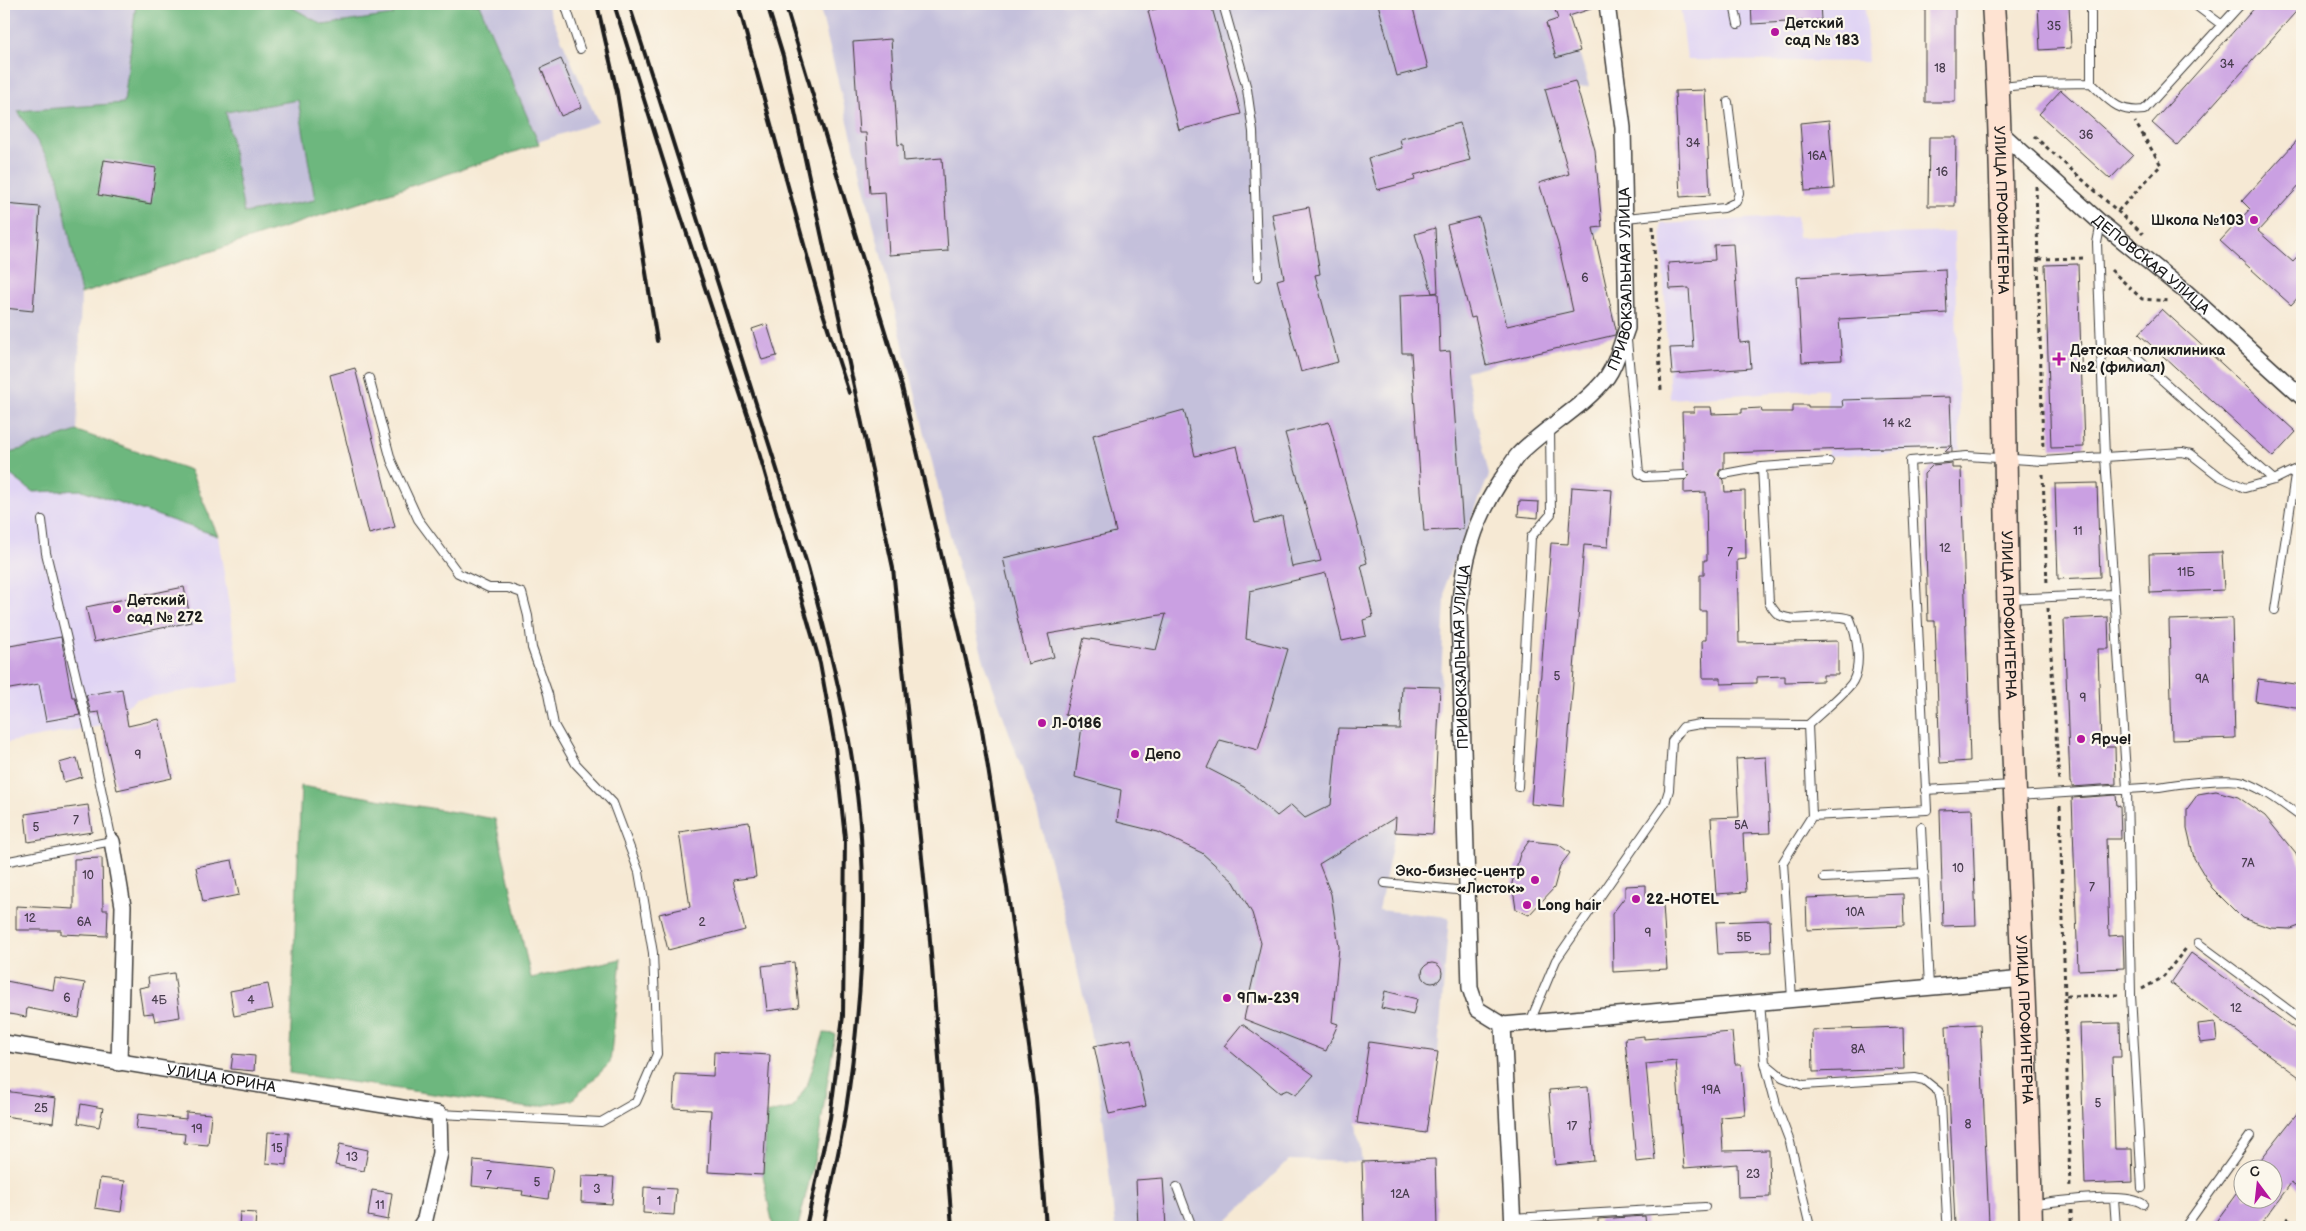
<svg xmlns="http://www.w3.org/2000/svg" width="2306" height="1231" font-family="'Balsamiq Sans',sans-serif">
<style>
.built{fill:#e0d4f4}
.industrial{fill:#c4c0db}
.forest{fill:#6db77e;stroke:#446a4d;fill-rule:evenodd}
.building{fill:#caa0e2}
.lines{fill:none;stroke-linecap:round;stroke-linejoin:round}
.lane-casing{stroke:#3d3b38;stroke-width:10}
.street-casing{stroke:#3d3b38;stroke-width:18}
.secondary-casing{stroke:#3d3b38;stroke-width:25}
.path{stroke:#3d3b38;stroke-width:3;stroke-dasharray:4 4;stroke-linecap:butt}
.lane{stroke:#fff;stroke-width:8}
.street{stroke:#fff;stroke-width:15}
.secondary{stroke:#fee3d2;stroke-width:22}
.rail{stroke:#1c1c1c;stroke-width:4}
.poi-dot{fill:#b5179e;stroke:#fbf7ec;stroke-width:2}
.labels{text-anchor:middle;stroke-width:4.5;stroke-linejoin:round;paint-order:stroke}
.number-label{font-size:12px;fill:#483d4e}
.poi-label{font-size:15px;font-weight:bold;fill:#1c1c1c;stroke:#fbf7ec;text-anchor:start}
.street-label{font-size:15px;fill:#1c1c1c;stroke:#fbf7ec}
</style>
<rect width="100%" height="100%" fill="#fbf7ec"/>
<filter id="ink" filterUnits="userSpaceOnUse"><feTurbulence type="fractalNoise" baseFrequency=".02" numOctaves="2"/><feDisplacementMap in="SourceGraphic" scale="10" xChannelSelector="R" yChannelSelector="G"/><feConvolveMatrix kernelMatrix="1 2 1 2 8 2 1 2 1" color-interpolation-filters="sRGB"/></filter>
<filter id="wash" filterUnits="userSpaceOnUse"><feTurbulence type="fractalNoise" baseFrequency=".0096" numOctaves="4" result="noise"/><feDisplacementMap in="SourceGraphic" scale="20" xChannelSelector="R" yChannelSelector="G"/><feGaussianBlur stdDeviation="1.12" result="paint"/><feColorMatrix in="noise" values="0 0 0 0 0 0 0 0 0 0 0 0 0 0 0 0 0 1.4 0 .05"/><feComposite in="paint" operator="in"/></filter>
<g filter="url(#wash)">
<rect width="100%" height="100%" fill="#f6e9d4"/>
<path class="built" d="M1680 4H1865L1868 62 1687 60Z
M1797 216 1798 237 1954 232 1960 449 1828 456 1827 389 1670 399 1661 224Z
M4 470 33 492 82 490 218 536 241 682 136 699 101 726 4 743Z"/>
<path class="industrial" d="M4 4H546L598 122 81 294 77 431 4 455Z
M819 4H1570L1573 15 1569 17 1589 86 1578 88 1595 150 1602 227 1595 236 1617 334 1466 371 1489 475 1446 581 1433 834 1395 832 1379 910 1449 917 1438 1052 1426 1133 1357 1123 1362 1162 1289 1160 1221 1227H1115L1104 1126 1088 1017 1066 920 1037 812 984 661 955 555Z"/>
<path class="forest" d="M136 4H286L323 25 393 15 396 4H479L539 144 81 294 57 173 18 111 124 103ZM298 100 315 200 244 213 226 112Z
M77 431 190 470 218 536 82 490 33 492 4 470V455Z
M301 786 495 819 531 978 621 959 610 1063 572 1100 529 1108 289 1073Z
M824 1033 835 1034 817 1149 798 1227H773L763 1175 767 1113 793 1108 807 1085Z"/>
<g id="blocks">
<path class="building" d="M1175 4H1211L1241 114 1179 130 1148 11Z
M1378 4H1412L1428 68 1397 76Z
M1553 4H1597V7L1569 16 1580 51 1556 58 1546 23 1558 19Z
M1751 4H1820L1821 20 1752 24Z
M1925 4H1955V102H1925Z
M2038 4H2069L2071 48 2040 50Z
M2258 4 2302 5 2177 145 2152 123Z
M891 39 898 145 903 144 904 161 942 158 948 251 889 255 885 192 870 193 866 133H859L853 42Z
M561 59 582 107 561 116 541 68Z
M1575 81 1595 150 1602 227 1593 228 1616 330 1615 335 1486 365 1475 317 1471 318 1447 225 1479 217 1507 326 1573 311 1558 244 1539 183 1569 174 1545 89Z
M1705 90 1710 195 1680 197 1675 91Z
M2061 90 2133 155 2110 179 2039 114Z
M1829 120 1834 189 1805 191 1800 123Z
M1460 123 1470 160 1414 175 1415 180 1377 190 1368 158 1402 148 1400 139Z
M2302 135V183L2258 231 2293 262 2302 252V293L2291 305 2220 241 2250 209 2242 201Z
M1929 137H1956L1955 206H1928Z
M104 160 156 168 151 204 98 195Z
M4 204 40 207 33 311 4 308Z
M1309 207 1320 274 1315 275 1338 362 1301 372 1277 280 1284 278 1272 214Z
M1435 228 1438 292 1432 293 1415 234Z
M1733 244 1740 343 1749 342 1751 368 1672 374 1670 348 1693 347 1689 288 1670 289 1668 263 1715 260 1714 245Z
M2078 264 2084 447 2051 448 2045 265Z
M1945 269 1947 313 1839 319 1842 360 1802 362 1797 277Z
M1438 293 1440 352 1450 351 1463 529 1424 531 1411 353H1402L1400 295Z
M2162 309 2296 432 2273 457 2139 334Z
M767 324 777 356 762 360 752 329Z
M355 368 395 527 369 534 330 375Z
M1950 397 1952 452H1945L1951 446 1724 453V468L1720 470 1718 475 1724 480 1725 492 1745 491 1746 559 1737 560 1739 643 1838 641V675H1823V681L1785 682V676L1757 677V683L1721 684V678H1703L1702 640H1706V611H1700V575H1704V560H1707L1706 492 1684 493V481L1690 475 1684 469 1682 412H1694V407H1711L1712 414 1742 413V409L1761 408 1762 412H1793V405H1808V407H1843L1842 400Z
M1184 410 1195 456 1237 446 1255 523 1282 516 1292 567 1321 561 1285 433 1329 422 1367 563 1361 565 1373 617 1363 620 1366 636 1342 641 1326 573 1250 591 1246 639 1288 649 1258 750 1220 740 1207 768 1244 787 1277 816 1291 805 1305 818 1331 805 1338 728 1400 729 1402 686 1440 687 1433 834 1395 832 1396 817 1319 864 1331 894 1339 947 1332 1022 1338 1024 1326 1051 1244 1019 1261 943 1252 913 1234 882 1202 853 1158 832 1117 822 1121 790 1075 777 1083 719 1065 715 1084 638 1156 650 1166 614 1048 634 1054 657 1028 664 1003 558 1116 532 1093 435Z
M1952 463V468H1961L1970 761 1940 763 1935 621H1928L1924 474 1933 465Z
M2097 483 2100 577 2058 579 2055 484Z
M1572 487 1612 490 1608 547 1584 545 1563 807 1531 804 1551 543 1568 544Z
M1519 501 1539 502 1538 518 1518 516Z
M2222 552 2224 590 2150 593 2149 554Z
M184 587 191 622 94 642 86 607Z
M2108 617 2109 649H2098L2101 747H2115L2116 784 2072 787V783H2070L2064 619Z
M2232 618 2235 738 2172 740 2169 620Z
M61 637 72 697H75L80 715 46 721 39 684 4 690V647Z
M2258 679 2302 685V708L2255 701Z
M122 689 128 726 159 719 172 778 117 790 99 712 91 713 86 695Z
M1766 757 1770 833 1743 834 1746 892 1716 894 1711 818 1739 817 1736 759Z
M77 758 82 777 64 782 59 763Z
M2216 791 2238 797 2265 816 2296 854 2302 868V925L2291 929 2271 928 2242 918 2212 888 2194 858 2187 828V809L2198 794Z
M2116 795 2117 806 2120 805 2121 839H2106L2109 936 2123 935 2124 968 2078 970 2072 798Z
M88 805 92 832 28 842 25 814Z
M1972 809 1976 925 1943 926 1940 810Z
M749 822 756 877 733 880 745 930 668 950 659 914 690 907 679 832Z
M1529 841 1558 844 1570 853 1560 866 1554 888 1529 915 1516 909 1512 883 1520 854Z
M102 858 103 910H108L107 936 61 934V930H16V906L74 909V859Z
M232 860 239 895 203 902 196 867Z
M1646 885V896L1663 904 1667 969 1613 972 1612 914 1625 897V886Z
M1903 894 1904 926 1807 930 1806 898Z
M1770 920 1771 952 1718 954 1716 922Z
M2191 953 2302 1034V1079L2170 983Z
M794 962 799 1007 767 1011 762 966Z
M1422 973a10 10 0 1 1 20 0a10 10 0 1 1-20 0Z
M174 973 180 1017 155 1021 153 1013 143 1014 139 988 149 986 148 977Z
M55 978 85 983 79 1018 27 1008 26 1017 4 1013 6 981 53 990Z
M268 984 273 1009 234 1016 230 991Z
M1385 991 1417 999 1413 1015 1381 1008Z
M2215 1022 2217 1041 2200 1043 2198 1024Z
M2120 1023 2121 1057H2112L2115 1149H2132L2133 1182 2085 1184 2080 1024Z
M1242 1024 1314 1075 1296 1095 1287 1090 1280 1093 1224 1046Z
M1980 1024 1989 1223 1955 1225 1946 1026Z
M1903 1027 1904 1069 1813 1072 1812 1030Z
M1732 1032 1735 1064H1741L1745 1115 1721 1117 1723 1151 1769 1150 1770 1197 1738 1198 1737 1164 1684 1168 1676 1061 1646 1064 1655 1160 1636 1162 1625 1038 1644 1036V1039Z
M1131 1039 1146 1106 1109 1114 1094 1046Z
M1369 1042 1438 1052 1426 1133 1357 1123Z
M714 1052 770 1055 763 1175 708 1172 711 1110 673 1108 675 1074 713 1076Z
M233 1054 255 1056 254 1071 231 1069Z
M1588 1087 1594 1161 1555 1165 1549 1090Z
M4 1091 56 1098 53 1123 4 1116Z
M81 1104 103 1108 99 1127 78 1123Z
M2302 1107V1191L2291 1183 2259 1227H2212L2244 1183V1198H2274V1168H2254Z
M186 1112 211 1114 208 1145 184 1143 185 1134 136 1129 138 1114 186 1119Z
M268 1132 289 1133 287 1165 266 1163Z
M340 1144 368 1150 364 1171 335 1165Z
M1435 1159 1437 1227H1364L1362 1162Z
M474 1160 553 1168 548 1199 522 1195 523 1191 472 1186Z
M582 1176 614 1177 612 1204 581 1202Z
M100 1178 125 1181 121 1212 95 1208Z
M1163 1178 1166 1227H1138L1136 1180Z
M644 1187 676 1189 674 1215 643 1213Z
M372 1190 392 1193 388 1220 368 1216Z
M240 1212 256 1213 255 1227H239Z
M1645 1216 1646 1227H1598V1219Z"/>
</g>
</g>
<g filter="url(#ink)">
<use href="#blocks" fill-opacity="0" stroke="#3d3b38" stroke-width="1"/>
<g class="lines">
<defs>
<path id="lane" d="M565 4 580 49
M1223 4 1247 89 1253 132 1258 277
M1734 4 1738 24
M2091 4V83
M2194 4 2222 25
M2001 87 2032 84 2091 83C2109 100 2117 113 2144 110L2241 4
M1626 218 1724 208 1736 202 1739 193 1728 102
M1627 340 1639 473 1645 477 1684 475
M2133 354 2274 480
M369 378 391 460 418 519 458 573 489 588H508L522 593 528 616 532 648 548 694 554 725 576 764 613 803 639 872 653 953 657 1054 636 1102 601 1122 439 1114
M1762 467 1829 462
M1724 474 1762 467 1769 603C1772 607 1775 613 1779 615 1799 625 1828 611 1850 619 1857 636 1862 664 1853 681 1849 690 1817 716 1808 725L1812 816 1783 862 1792 999
M2011 599 2114 594
M2275 610 2296 469 2302 463
M1518 787 1531 537 1551 514 1550 428
M1925 790 2013 785
M2017 796 2159 787C2175 784 2231 777 2244 782 2266 790 2283 804 2301 817L2302 821
M1812 816 1927 810 1910 461 1967 456 2043 461 2105 457 2097 243 2101 223
M1921 827 1929 987
M4 862 112 841 88 726 46 553 42 520
M1824 878 1924 873
M1385 883 1467 891
M2198 943 2302 1020
M1760 1002 1765 1063 1782 1077 1803 1085 1915 1078 1924 1080 1939 1092 1941 1102 1947 1219
M1530 1022 1556 960 1665 803 1669 790 1672 741 1683 727 1700 724 1808 725
M1765 1063 1777 1108 1790 1142 1810 1227
M1177 1187 1192 1227
M2142 1188 2131 995 2127 788 2105 457 2182 452 2191 454 2219 476 2245 488 2274 480 2296 469
M2114 1198 2116 1227
M2033 1204C2057 1202 2125 1191 2143 1204
M1512 1218 1705 1207
M2185 1227 2250 1136"/>
<g id="street">
<path id="s1" d="M2000 132 2101 223 2186 292 2302 397"/>
<path d="M112 841 123 906 119 1063"/>
<path id="s2" d="M1503 1025 1477 1009 1470 988 1459 612C1463 561 1473 523 1501 480 1507 472 1512 462 1518 455 1545 427 1583 408 1607 377 1617 363 1621 344 1627 328L1623 128 1607 4"/>
<path d="M1503 1025 2024 979"/>
<path d="M1503 1025 1513 1227"/>
<path id="s3" d="M4 1043 439 1114 440 1153 425 1219 420 1227"/>
</g>
<g id="secondary">
<path id="s4" d="M1993 4C2006 198 2003 393 2008 588 2013 801 2027 1014 2031 1227"/>
</g>
</defs>
<use href="#lane" class="lane-casing"/>
<use href="#street" class="street-casing"/>
<use href="#secondary" class="secondary-casing"/>
<path class="path" d="M2034 136 2143 234
M2036 186 2043 450
M2118 211 2161 165 2135 122
M1653 226 1661 390
M2039 259 2087 258
M2111 270 2142 299 2171 301
M2043 474 2047 585
M2048 608 2059 782
M2060 806 2070 1189
M2142 989 2162 978 2188 946
M2066 996 2120 995
M2071 1210V1227
M2287 1218 2301 1227"/>
<use href="#lane" class="lane"/>
<use href="#street" class="street"/>
<use href="#secondary" class="secondary"/>
<path class="rail" d="M597 4 617 92 657 341
M614 4 674 195 753 432 820 663 835 746 845 838 843 1016 830 1118 806 1227
M629 4 808 567C832 656 855 745 861 837 867 929 859 1025 845 1116 839 1153 830 1190 823 1227
M738 4 822 310 849 393
M767 4 783 56 893 568 929 928 952 1227
M785 4 902 387 981 724 1007 888 1036 1097 1046 1227"/>
</g>
</g>
<g class="poi-dot">
<circle cx="1775" cy="32" r="5"/>
<circle cx="2254" cy="220" r="5"/>
<path d="M2056.5 351.5h5v5h5v5h-5v5h-5v-5h-5v-5h5z"/>
<circle cx="117" cy="609" r="5"/>
<circle cx="1042" cy="723" r="5"/>
<circle cx="2081" cy="739" r="5"/>
<circle cx="1135" cy="754" r="5"/>
<circle cx="1535" cy="880" r="5"/>
<circle cx="1636" cy="899" r="5"/>
<circle cx="1527" cy="905" r="5"/>
<circle cx="1227" cy="998" r="5"/>
</g>
<g class="labels">
<g class="number-label">
<text x="2054" y="30">35</text>
<text x="2227" y="68">34</text>
<text x="1940" y="72">18</text>
<text x="2086" y="139">36</text>
<text x="1693" y="147">34</text>
<text x="1817" y="160">16А</text>
<text x="1942" y="176">16</text>
<text x="1585" y="282">6</text>
<text x="1897" y="427">14 к2</text>
<text x="2078" y="535">11</text>
<text x="1945" y="552">12</text>
<text x="1730" y="556">7</text>
<text x="2186" y="576">11Б</text>
<text x="1557" y="680">5</text>
<text x="2202" y="683">9А</text>
<text x="2083" y="702">9</text>
<text x="138" y="759">9</text>
<text x="76" y="824">7</text>
<text x="1741" y="829">5А</text>
<text x="36" y="831">5</text>
<text x="2248" y="867">7А</text>
<text x="1958" y="872">10</text>
<text x="88" y="879">10</text>
<text x="2092" y="891">7</text>
<text x="1855" y="916">10А</text>
<text x="30" y="922">12</text>
<text x="84" y="926">6А</text>
<text x="702" y="926">2</text>
<text x="1648" y="937">9</text>
<text x="1744" y="941">5Б</text>
<text x="67" y="1002">6</text>
<text x="159" y="1004">4Б</text>
<text x="251" y="1004">4</text>
<text x="2236" y="1012">12</text>
<text x="1858" y="1053">8А</text>
<text x="1711" y="1094">19А</text>
<text x="2098" y="1107">5</text>
<text x="41" y="1112">25</text>
<text x="1968" y="1128">8</text>
<text x="1572" y="1130">17</text>
<text x="197" y="1133">19</text>
<text x="277" y="1152">15</text>
<text x="352" y="1161">13</text>
<text x="1753" y="1178">23</text>
<text x="489" y="1179">7</text>
<text x="537" y="1186">5</text>
<text x="597" y="1193">3</text>
<text x="1400" y="1198">12А</text>
<text x="659" y="1205">1</text>
<text x="380" y="1209">11</text>
</g>
<g class="poi-label">
<text x="1785" y="28">Детский<tspan x="1785" dy="17">сад № 183</tspan></text>
<text x="2244" y="225" text-anchor="end">Школа №103</text>
<text x="2070" y="355">Детская поликлиника<tspan x="2070" dy="17">№2 (филиал)</tspan></text>
<text x="127" y="605">Детский<tspan x="127" dy="17">сад № 272</tspan></text>
<text x="1052" y="728">Л-0186</text>
<text x="2091" y="744">Ярче!</text>
<text x="1145" y="759">Депо</text>
<text x="1525" y="876" text-anchor="end">Эко-бизнес-центр<tspan x="1525" dy="17">«Листок»</tspan></text>
<text x="1646" y="904">22-HOTEL</text>
<text x="1537" y="910">Long hair</text>
<text x="1237" y="1003">9Пм-239</text>
</g>
<g class="street-label">
<text dy="5" stroke="none"><textPath href="#s4" startOffset="206">УЛИЦА ПРОФИНТЕРНА</textPath></text>
<text dy="5" stroke="none"><textPath href="#s1" startOffset="201">ДЕПОВСКАЯ УЛИЦА</textPath></text>
<text dy="5" stroke="none"><textPath href="#s2" startOffset="819">ПРИВОКЗАЛЬНАЯ УЛИЦА</textPath></text>
<text dy="5" stroke="none"><textPath href="#s4" startOffset="611">УЛИЦА ПРОФИНТЕРНА</textPath></text>
<text dy="5" stroke="none"><textPath href="#s2" startOffset="384">ПРИВОКЗАЛЬНАЯ УЛИЦА</textPath></text>
<text dy="5" stroke="none"><textPath href="#s4" startOffset="1016">УЛИЦА ПРОФИНТЕРНА</textPath></text>
<text dy="5" stroke="none"><textPath href="#s3" startOffset="220">УЛИЦА ЮРИНА</textPath></text>
</g>
</g>
<rect width="2306" height="1231" fill="none" stroke="#fbf7ec" stroke-width="20"/>
<g transform="translate(2258 1184) rotate(345)"><circle r="24" fill="#fbf7ec" stroke="#a29f99"/>
<path d="M0-4L9 19L0 12L-9 19Z" fill="#b5179e"/>
<text y="-8" font-size="14" font-weight="bold" text-anchor="middle" fill="#1c1c1c">С</text>
</g>
</svg>
